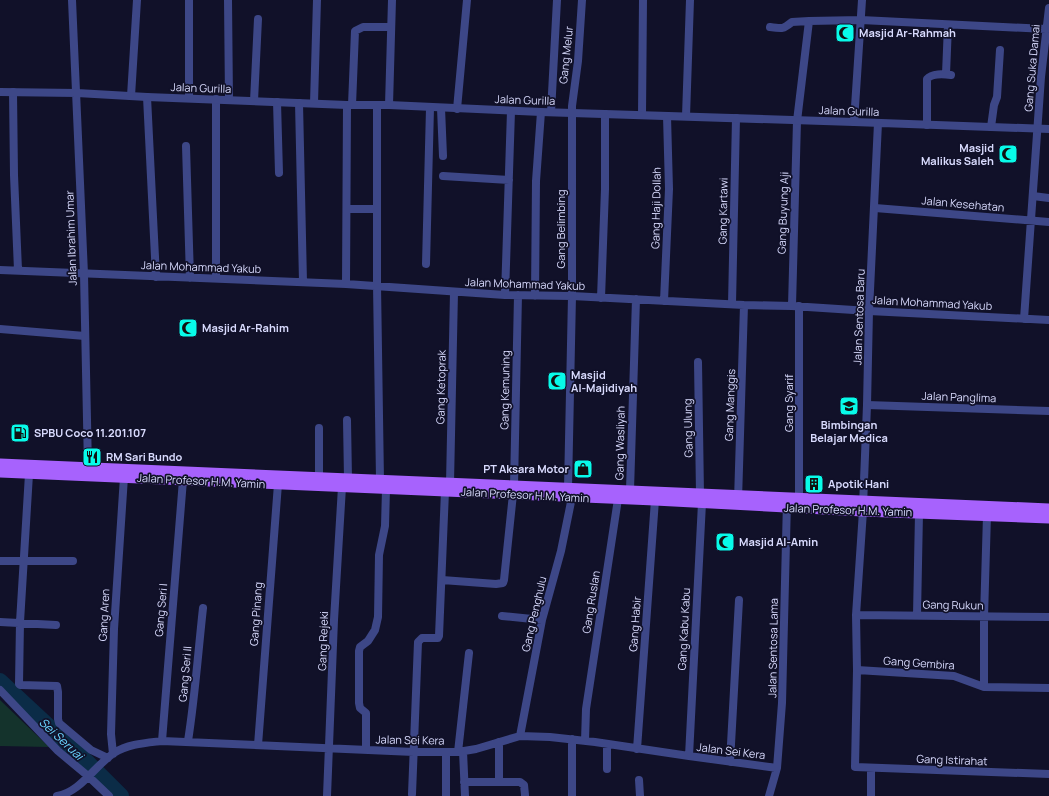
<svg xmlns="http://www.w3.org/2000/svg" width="1049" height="796" font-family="Manrope,sans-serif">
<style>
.green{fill:#14332c}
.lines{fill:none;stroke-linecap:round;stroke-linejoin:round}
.river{stroke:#0b2c47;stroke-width:16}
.minor{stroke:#3d4787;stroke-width:8}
.tertiary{stroke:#3d4787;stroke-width:8}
.primary{stroke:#a762fd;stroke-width:11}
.labels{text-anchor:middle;stroke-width:3.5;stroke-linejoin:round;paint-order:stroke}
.poi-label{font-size:11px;font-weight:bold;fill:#d9dbfe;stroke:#111129;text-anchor:start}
.street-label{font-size:11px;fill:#d9dbfe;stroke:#111129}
.water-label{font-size:12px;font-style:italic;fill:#69d2fd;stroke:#111129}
</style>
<rect width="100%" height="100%" fill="#111129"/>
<path class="green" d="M0 700 49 747 0 746Z"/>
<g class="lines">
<path class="river" d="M0 681 86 761 121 796"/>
<path class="minor" d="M189 0V98
M228 0 229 100
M770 27C783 29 783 29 792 22L809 21
M946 74 948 25
M13 92 14 175 18 270
M131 96 137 0
M147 97 156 277
M216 99V278
M254 101 258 19
M277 102 279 173
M299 103 303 282
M314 103 317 0
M352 105 355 31 363 27H391
M377 105V285L380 480
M389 105 392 0
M441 108 443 156
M457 109 467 0
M551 112 557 0
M642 115 643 0
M686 116 690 0
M854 122 862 0
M927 125V79C932 73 943 74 951 75
M991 127 994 105 997 97 1000 50
M186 146 190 278
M443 176 509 180
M1033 196 1049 198
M875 208 1049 222
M347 209H377
M426 264 430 108
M0 270 346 284 505 295 572 296 744 305 792 306 869 311 1049 320
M346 284 347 105
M505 295 511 111
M535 296 536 181 541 112
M601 298 605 189V114
M664 301 669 189 667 116
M732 304 736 118
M792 306 797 121 809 21 861 20 1046 29
M799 306V499
M1024 319 1041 77 1049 8
M0 329 85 336
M698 362 700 494
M867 405 1049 411
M347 420 348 479
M29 474 20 622 19 684 20 685 57 686 58 692V719L59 723 91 750 108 758
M319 478V428
M450 483 454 292
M514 486 518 295
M568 488 572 296V106L578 61 582 0
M630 490 636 299
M738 500 744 305
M863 511 856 615 857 670 855 767 1049 774
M0 561H73
M442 580 496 584 503 583 504 580 513 494
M856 615 1049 617
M917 615 919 513
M502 616 542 620
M0 622 56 625
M857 670 954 676 984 687 1049 688
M984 687V617L987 515
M0 690 58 751 88 776 109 796
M520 736 542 620 561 551 572 497
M572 739V796
M162 741 183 480
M188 741C195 697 198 653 203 608
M585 741 586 709 618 499
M607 744V769
M258 745 278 484
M637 749 655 500
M366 750V713L360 708 359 703V651L360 647 368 641 375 630 378 617 379 555 385 526 386 489
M463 751 465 796
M446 752V796
M458 752 469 653
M113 754 111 734 114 629 124 477
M689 756 702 503
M730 762 739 600
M499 780V742
M639 780 640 796
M464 782H520L524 785 525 795
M412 794 418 642 422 638H438L439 636 445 491
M57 796C81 792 94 766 114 753 128 744 145 743 162 741L414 752H458L476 749 520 736 550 737 595 742 689 756 777 768
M327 796 334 620 342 487
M769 796 777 768 782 703 787 501
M871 796V768"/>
<path class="tertiary" d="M72 0 84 274 88 468
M0 92 77 93 147 97 347 105H389L541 112 854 122 1049 129
M863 506 867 405 869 311 878 123"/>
<path class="primary" d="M0 464 1049 509
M0 472 655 500 863 511 1049 518"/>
</g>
<defs>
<symbol id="mosque-square" viewBox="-11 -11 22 22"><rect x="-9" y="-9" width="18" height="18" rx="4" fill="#08fbe9" stroke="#111129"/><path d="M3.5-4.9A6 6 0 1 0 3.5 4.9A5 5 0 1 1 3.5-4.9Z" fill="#111"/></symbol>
<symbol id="school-square" viewBox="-11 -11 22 22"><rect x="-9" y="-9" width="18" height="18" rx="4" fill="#08fbe9" stroke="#111129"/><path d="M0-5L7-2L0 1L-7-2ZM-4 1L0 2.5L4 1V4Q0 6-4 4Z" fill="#111"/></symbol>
<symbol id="fuel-square" viewBox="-11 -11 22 22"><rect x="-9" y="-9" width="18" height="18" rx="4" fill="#08fbe9" stroke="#111129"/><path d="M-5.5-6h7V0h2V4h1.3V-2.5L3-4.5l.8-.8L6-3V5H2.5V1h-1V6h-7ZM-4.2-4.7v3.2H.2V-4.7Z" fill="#111"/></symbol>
<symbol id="restaurant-square" viewBox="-11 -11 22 22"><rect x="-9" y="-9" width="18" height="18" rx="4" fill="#08fbe9" stroke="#111129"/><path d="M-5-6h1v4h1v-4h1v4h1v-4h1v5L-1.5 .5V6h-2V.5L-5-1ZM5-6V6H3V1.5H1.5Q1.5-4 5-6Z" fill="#111"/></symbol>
<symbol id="shop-square" viewBox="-11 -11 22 22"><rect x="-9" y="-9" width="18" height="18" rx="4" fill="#08fbe9" stroke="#111129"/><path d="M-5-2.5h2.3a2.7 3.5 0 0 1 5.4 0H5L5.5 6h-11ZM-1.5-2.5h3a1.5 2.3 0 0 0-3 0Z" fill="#111"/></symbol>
<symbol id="building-square" viewBox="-11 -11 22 22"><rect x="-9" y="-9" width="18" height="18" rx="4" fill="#08fbe9" stroke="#111129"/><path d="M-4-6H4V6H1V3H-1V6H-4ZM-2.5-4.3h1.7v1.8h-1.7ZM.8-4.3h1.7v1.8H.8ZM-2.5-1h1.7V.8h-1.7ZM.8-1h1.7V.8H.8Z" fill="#111"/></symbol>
</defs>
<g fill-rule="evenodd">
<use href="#mosque-square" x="834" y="22" width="22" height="22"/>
<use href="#mosque-square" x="997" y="143" width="22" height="22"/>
<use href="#mosque-square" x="177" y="317" width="22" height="22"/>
<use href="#mosque-square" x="546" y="370" width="22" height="22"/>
<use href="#school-square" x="838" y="395" width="22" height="22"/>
<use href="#fuel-square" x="9" y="422" width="22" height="22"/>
<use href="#restaurant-square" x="81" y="446" width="22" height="22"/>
<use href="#shop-square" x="572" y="458" width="22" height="22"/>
<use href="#building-square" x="803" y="473" width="22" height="22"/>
<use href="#mosque-square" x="714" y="531" width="22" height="22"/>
</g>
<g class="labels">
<g class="poi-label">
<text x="859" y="37">Masjid Ar-Rahmah</text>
<text x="994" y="152" text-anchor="end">Masjid<tspan x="994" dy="13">Malikus Saleh</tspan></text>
<text x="202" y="332">Masjid Ar-Rahim</text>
<text x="571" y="379">Masjid<tspan x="571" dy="13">Al-Majidiyah</tspan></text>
<text x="849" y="429" text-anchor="middle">Bimbingan<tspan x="849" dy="13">Belajar Medica</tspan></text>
<text x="34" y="437">SPBU Coco 11.201.107</text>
<text x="106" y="461">RM Sari Bundo</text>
<text x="569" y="473" text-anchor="end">PT Aksara Motor</text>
<text x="828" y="488">Apotik Hani</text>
<text x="739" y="546">Masjid Al-Amin</text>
</g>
<g class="street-label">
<text transform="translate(566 55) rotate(-84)" y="4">Gang Melur</text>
<text transform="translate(1032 68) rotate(-85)" y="4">Gang Suka Damai</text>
<text transform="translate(201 88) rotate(2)" y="4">Jalan Gurilla</text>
<text transform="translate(525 100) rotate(2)" y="4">Jalan Gurilla</text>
<text transform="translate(849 111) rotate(2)" y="4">Jalan Gurilla</text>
<text transform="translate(963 204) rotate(5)" y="4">Jalan Kesehatan</text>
<text transform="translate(656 208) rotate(-89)" y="4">Gang Haji Dollah</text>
<text transform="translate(723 211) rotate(-89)" y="4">Gang Kartawi</text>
<text transform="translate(783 213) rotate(-88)" y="4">Gang Buyung Aji</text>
<text transform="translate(561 229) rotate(-90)" y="4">Gang Belimbing</text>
<text transform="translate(71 238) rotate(-92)" y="4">Jalan Ibrahim Umar</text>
<text transform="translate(201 267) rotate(2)" y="4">Jalan Mohammad Yakub</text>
<text transform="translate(525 284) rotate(2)" y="4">Jalan Mohammad Yakub</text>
<text transform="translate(932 303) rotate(3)" y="4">Jalan Mohammad Yakub</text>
<text transform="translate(859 317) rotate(-88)" y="4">Jalan Sentosa Baru</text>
<text transform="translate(441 387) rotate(-89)" y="4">Gang Ketoprak</text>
<text transform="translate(505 390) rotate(-89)" y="4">Gang Kemuning</text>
<text transform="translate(959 397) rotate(2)" y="4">Jalan Panglima</text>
<text transform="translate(789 403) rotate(-90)" y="4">Gang Syarif</text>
<text transform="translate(730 405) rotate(-88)" y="4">Gang Manggis</text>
<text transform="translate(688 428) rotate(-91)" y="4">Gang Ulung</text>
<text transform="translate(620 443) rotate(-89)" y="4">Gang Wasliyah</text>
<text transform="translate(201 481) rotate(3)" y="4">Jalan Profesor H.M. Yamin</text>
<text transform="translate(525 495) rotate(3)" y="4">Jalan Profesor H.M. Yamin</text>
<text transform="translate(848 510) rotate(2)" y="4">Jalan Profesor H.M. Yamin</text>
<text transform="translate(591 602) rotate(-81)" y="4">Gang Ruslan</text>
<text transform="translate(953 605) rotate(1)" y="4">Gang Rukun</text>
<text transform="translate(161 610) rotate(-85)" y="4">Gang Seri I</text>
<text transform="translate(256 614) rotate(-86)" y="4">Gang Pinang</text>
<text transform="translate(534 614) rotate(-77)" y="4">Gang Penghulu</text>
<text transform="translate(104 615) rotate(-87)" y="4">Gang Aren</text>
<text transform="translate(635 624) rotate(-86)" y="4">Gang Habir</text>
<text transform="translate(684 629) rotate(-87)" y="4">Gang Kabu Kabu</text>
<text transform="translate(323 641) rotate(-88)" y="4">Gang Rejeki</text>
<text transform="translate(773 648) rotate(-89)" y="4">Jalan Sentosa Lama</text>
<text transform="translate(919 663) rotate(4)" y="4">Gang Gembira</text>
<text transform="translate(185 674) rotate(-85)" y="4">Gang Seri II</text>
<text transform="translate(410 740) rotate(1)" y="4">Jalan Sei Kera</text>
<text transform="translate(731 751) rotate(7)" y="4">Jalan Sei Kera</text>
<text transform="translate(952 760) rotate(2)" y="4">Gang Istirahat</text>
</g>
<g class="water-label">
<text transform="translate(61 739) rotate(43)" y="4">Sei Seruai</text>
</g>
</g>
</svg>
